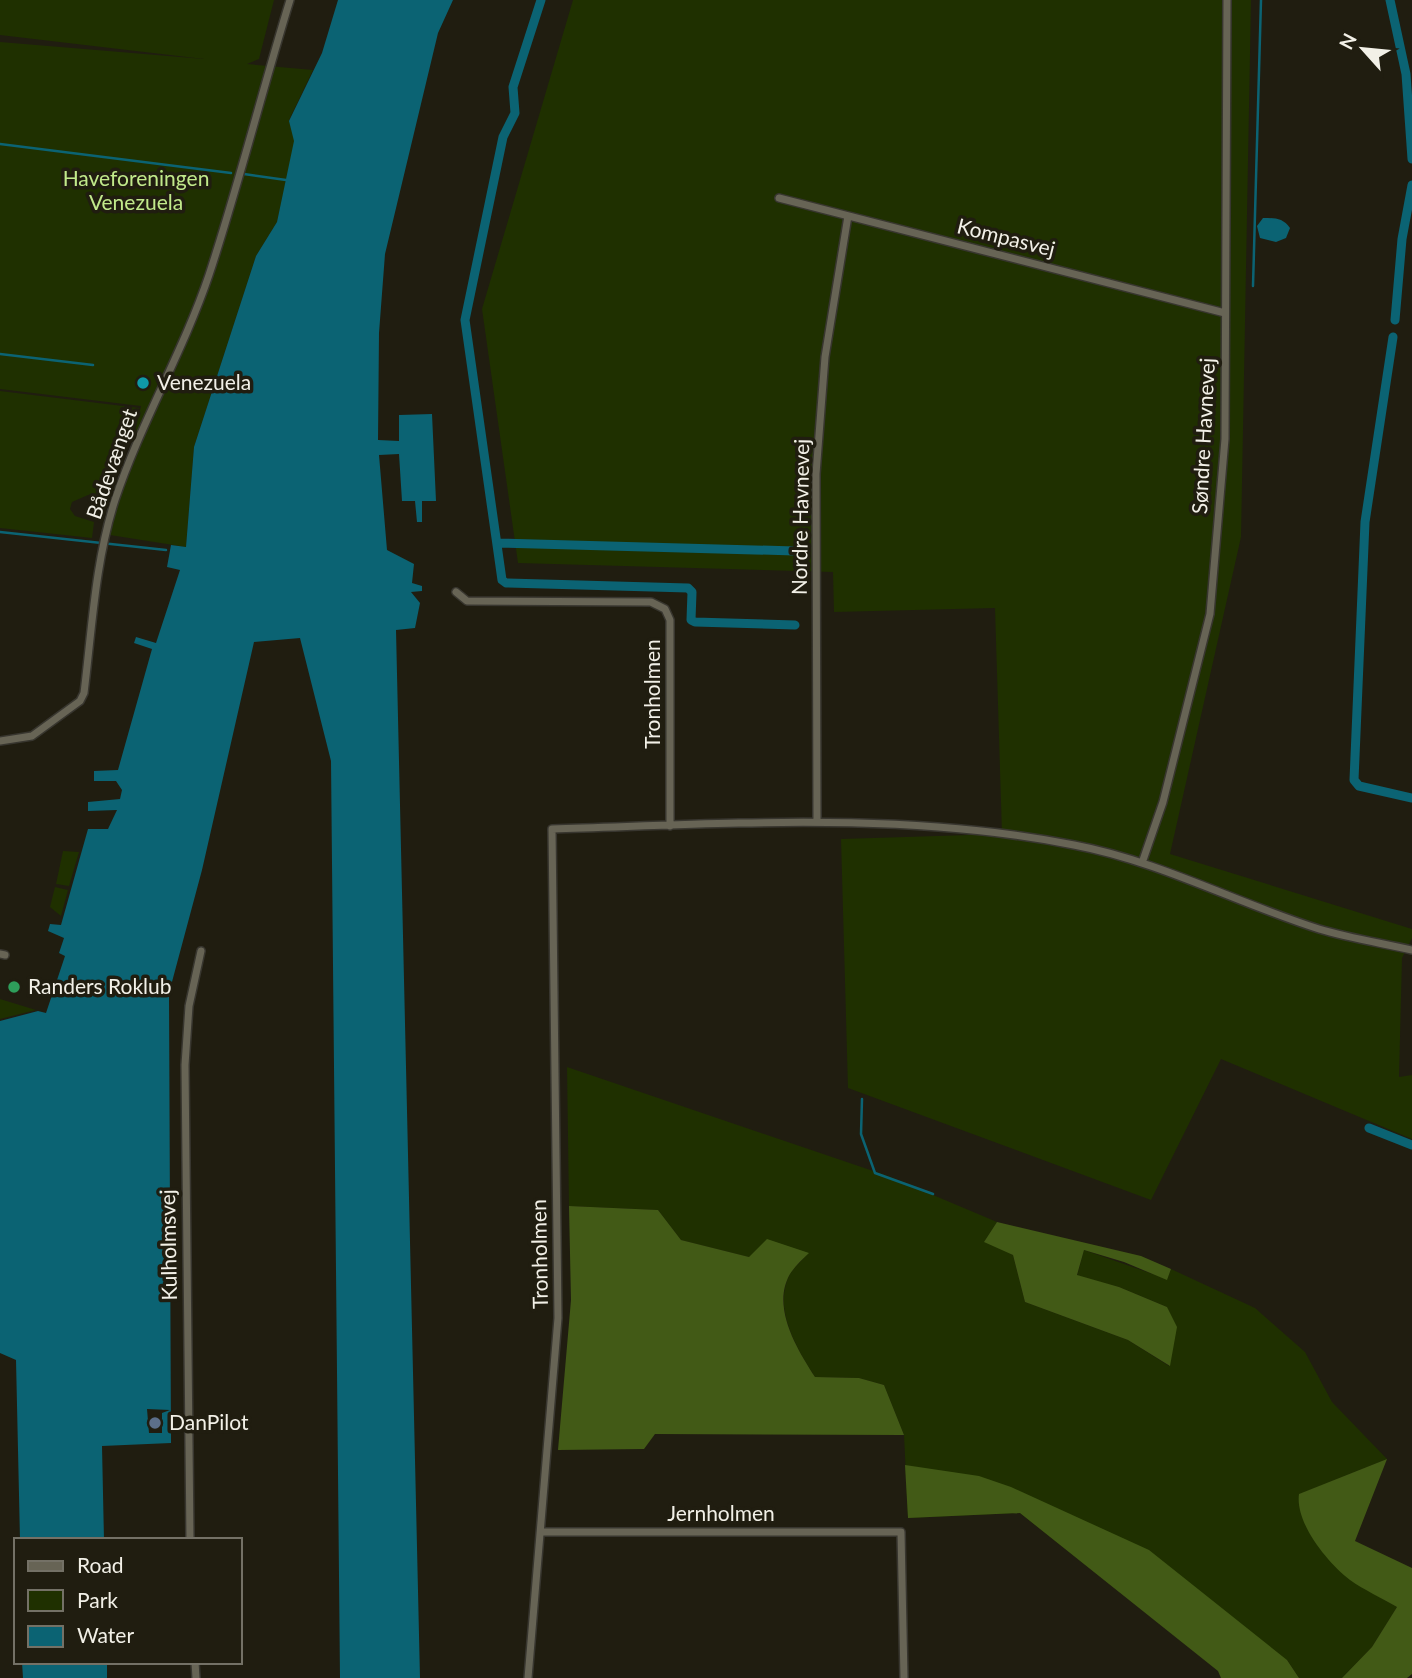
<svg xmlns="http://www.w3.org/2000/svg" width="1412" height="1678" font-family="Lato,sans-serif">
<style>
.green{fill:#1f3000}
.forest{fill:#425a16}
.water{fill:#0b6373}
.pier{fill:#201d10}
.lines{fill:none;stroke-linecap:round;stroke-linejoin:round}
.stream{stroke:#0b6373;stroke-width:2.5}
.canal{stroke:#0b6373;stroke-width:9}
.minor-casing{stroke:#38362f;stroke-width:10}
.minor{stroke:#676455;stroke-width:7}
.culture-dot{fill:#0f9aa8;stroke:#201d10;stroke-width:2.5}
.leisure-dot{fill:#2e9e5b;stroke:#201d10;stroke-width:2.5}
.service-dot{fill:#5c6f8a;stroke:#201d10;stroke-width:2.5}
.labels{text-anchor:middle;stroke-width:7;stroke-linejoin:round;paint-order:stroke}
.park-label{font-size:21px;fill:#c1e98b;stroke:#201d10}
.street-label{font-size:21px;fill:#f2f0e7;stroke:#201d10}
.poi-label{font-size:21px;fill:#f2f0e7;stroke:#201d10;text-anchor:start}
</style>
<rect width="100%" height="100%" fill="#201d10"/>
<path class="green" d="M0 0H274L259 59 247 64 313 70 289 120 295 141 277 222 256 256 194 447 186 547 110 535 141 406 0 389V42L204 59 0 35Z
M573 0H1251L1241 537 1170 854 1412 929V938L1402 958 1399 1077 1412 1075V1139L1221 1059 1151 1200 848 1088 841 839 1002 834 995 608 834 612 833 572 518 563 482 309Z
M0 391 139 408 102 498 88 495 72 502 70 509 75 516 94 522 92 538 0 528Z
M63 851 79 852 69 886 56 884Z
M55 887 68 890 61 916 50 907Z
M0 999 36 1010 0 1019Z
M567 1067 888 1176 997 1222 985 1241 1013 1255 1025 1302 1128 1340 1169 1366 1167 1307 1119 1287 1077 1276 1084 1250 1167 1279 1171 1269 1255 1308 1305 1352 1332 1402 1387 1459 1300 1494 1349 1579 1397 1607 1372 1647 1342 1678H1299L1287 1660 1214 1667 1020 1513 908 1518 904 1435 884 1385 859 1378 815 1377C797 1349 772 1308 790 1274 794 1267 803 1260 808 1253L749 1257 681 1240 658 1210 569 1206Z"/>
<path class="forest" d="M569 1206 658 1210 681 1240 749 1257 767 1239 809 1253C803 1259 795 1266 790 1274 771 1307 797 1349 815 1377L859 1378 884 1385 904 1435 655 1434 644 1449 558 1450 571 1300Z
M997 1222 1141 1256 1171 1269 1167 1280 1124 1262 1084 1250 1077 1275 1119 1287 1167 1307 1177 1327 1170 1366 1128 1340 1025 1302 1013 1255 984 1242Z
M1387 1459 1355 1541 1412 1568V1674L1407 1678H1342L1372 1647 1397 1607C1382 1598 1364 1590 1350 1580 1327 1562 1295 1523 1299 1494Z
M905 1465 979 1476 1011 1487 1149 1550 1287 1660 1299 1678H1221L1218 1671 1020 1513 908 1518Z"/>
<path class="water" d="M338 0H453L438 33 385 254 379 333 378 440 399 441V415L432 414 436 501H422V522H417L415 501H402L399 454 379 455 387 550 414 564 412 583 422 586V591L411 592 420 603 415 628 396 630 420 1678H340L331 761 300 638 254 642 202 870 169 993 171 1443 102 1446 104 1540H20L16 1360 0 1353V1021L38 1011 46 1013 65 956 59 953 64 938 48 931 50 924 61 925 88 829H108L117 810 88 811V802L120 799 122 790 116 781H94V771L118 770 152 649 134 643 136 637 156 643 180 570 167 567 171 545 186 547 194 447 256 256 277 222 294 141 289 121 322 53Z
M1263 218C1275 218 1283 218 1290 228L1286 238 1276 242 1260 238 1257 226Z
M22 1662H107V1678H23Z"/>
<path class="pier" d="M147 1409 170 1410 162 1413V1433H149Z"/>
<g class="lines">
<path class="stream" d="M0 144 231 173
M244 174 286 180
M1253 286 1261 0
M0 354 93 365
M0 532 166 550
M862 1099 861 1134 875 1173 933 1194"/>
<path class="canal" d="M541 0 513 87 515 113 503 137 465 320 502 580 506 583 688 588 692 592 691 620 695 622 795 625
M1390 0 1406 74 1412 159
M1395 320 1402 239 1412 185
M1393 337 1365 522 1354 780 1359 786 1412 798
M498 543 795 551
M1369 1128 1412 1145"/>
<defs>
<path id="minor" d="M779 198 1225 313
M456 592 467 601 651 602 665 609 670 620V826
M0 741 32 736 80 701 84 693C92 629 95 562 115 500 141 422 183 352 209 275 239 184 262 91 290 0
M817 821 816 474 825 357 848 216
M1142 863 1163 802 1210 614 1225 439 1227 0
M0 954 5 955
M541 1532H901L904 1678
M190 1540 185 1065 189 1006 201 951
M195 1662 196 1678
M528 1678 558 1318 552 829C725 824 902 811 1074 845 1159 861 1237 903 1319 929 1349 938 1381 943 1412 950"/>
</defs>
<use href="#minor" class="minor-casing"/>
<use href="#minor" class="minor"/>
</g>
<circle class="culture-dot" cx="143" cy="383" r="7"/>
<circle class="leisure-dot" cx="14" cy="987" r="7"/>
<circle class="service-dot" cx="155" cy="1423" r="7"/>
<g class="labels">
<g class="park-label">
<text x="136" y="186">Haveforeningen<tspan x="136" dy="24">Venezuela</tspan></text>
</g>
<g class="street-label">
<text transform="translate(1006 238) rotate(14)" y="7">Kompasvej</text>
<text transform="translate(1204 436) rotate(-87)" y="7">Søndre Havnevej</text>
<text transform="translate(112 464) rotate(-71)" y="7">Bådevænget</text>
<text transform="translate(801 517) rotate(-89)" y="7">Nordre Havnevej</text>
<text transform="translate(653 694) rotate(-90)" y="7">Tronholmen</text>
<text transform="translate(169 1245) rotate(-91)" y="7">Kulholmsvej</text>
<text transform="translate(540 1254) rotate(-91)" y="7">Tronholmen</text>
<text x="721" y="1521">Jernholmen</text>
</g>
<g class="poi-label">
<text x="157" y="390">Venezuela</text>
<text x="28" y="994">Randers Roklub</text>
<text x="169" y="1430">DanPilot</text>
</g>
</g>
<rect x="14" y="1538" width="228" height="126" fill="#201d10" stroke="#747166" stroke-width="2"/>
<rect x="28" y="1561" width="35" height="10" fill="#676455" stroke="#747166" stroke-width="2"/>
<text x="77" y="1573" font-size="21" fill="#f2f0e7">Road</text>
<rect x="28" y="1590" width="35" height="21" fill="#1f3000" stroke="#747166" stroke-width="2"/>
<text x="77" y="1608" font-size="21" fill="#f2f0e7">Park</text>
<rect x="28" y="1626" width="35" height="21" fill="#0b6373" stroke="#747166" stroke-width="2"/>
<text x="77" y="1643" font-size="21" fill="#f2f0e7">Water</text>
<g transform="translate(1363 49) rotate(297)" stroke="#201d10" stroke-width="5" paint-order="stroke">
<path d="M0-5L12 26L0 18L-12 26Z" fill="#f2f0e7"/>
<text y="-10" font-size="19" font-weight="bold" text-anchor="middle" fill="#f2f0e7">N</text>
</g>
</svg>
